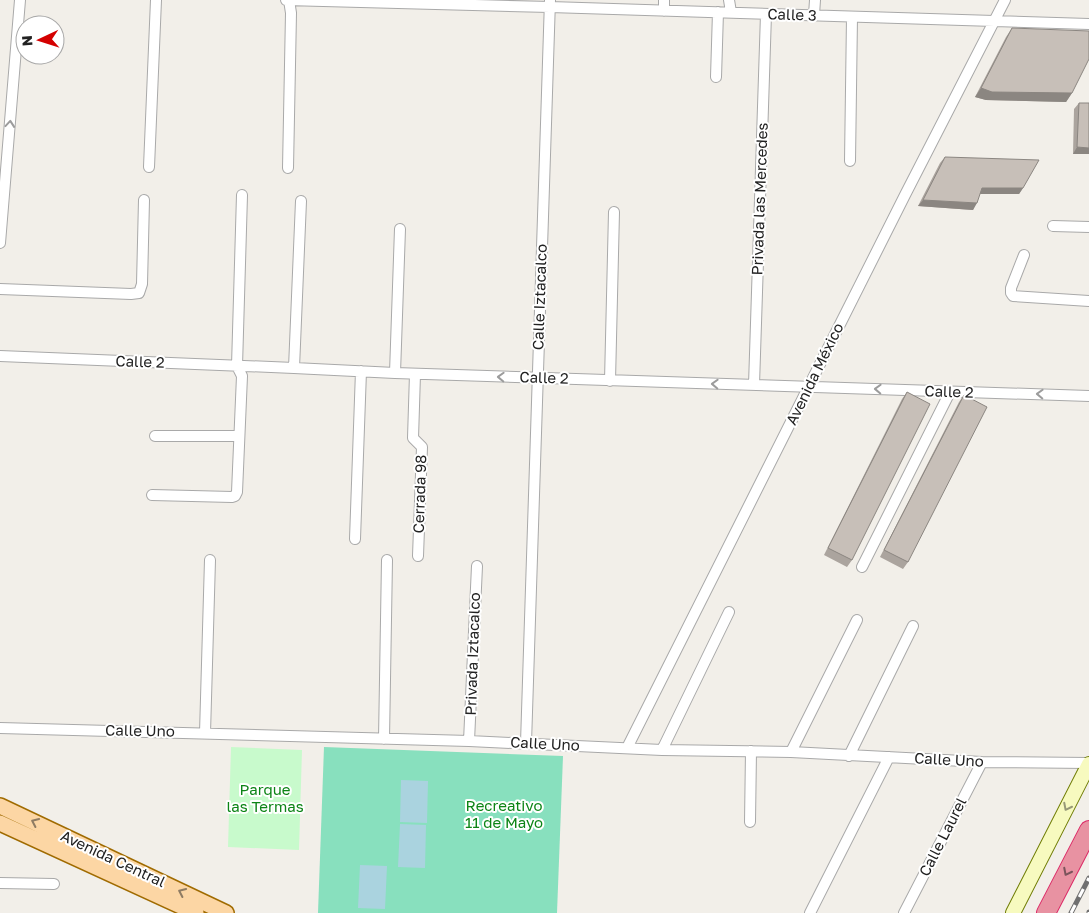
<svg xmlns="http://www.w3.org/2000/svg" width="1089" height="913" font-family="'Golos Text',sans-serif">
<style>
.park{fill:#c8facc}
.pitch{fill:#88e0be}
.water{fill:#aad3df}
.lines{fill:none;stroke-linecap:round;stroke-linejoin:round}
.street-casing{stroke:#a9a9a9;stroke-width:12}
.secondary-casing{stroke:#707d05;stroke-width:16}
.primary-casing{stroke:#a06b00;stroke-width:18}
.highway-casing{stroke:#dc2a67;stroke-width:20}
.street{stroke:#fff;stroke-width:10}
.secondary{stroke:#f7fabf;stroke-width:14}
.primary{stroke:#fcd6a4;stroke-width:15}
.highway{stroke:#e892a2;stroke-width:18}
.rail-casing{stroke:#707070;stroke-width:5}
.rail{stroke:#fff;stroke-width:3;stroke-dasharray:9;stroke-linecap:butt}
.wall{fill:#aba49e}
.shaded-wall{fill:#8b8681}
.building{fill:#c7bfb8;stroke:#8b8681}
.oneway{stroke:#9c9c9c}
.oneway2{stroke:#979978}
.oneway3{stroke:#8f7c63}
.oneway4{stroke:#7b545c}
.labels{text-anchor:middle;stroke-width:4;stroke-linejoin:round;paint-order:stroke}
.street-label{font-size:15px;fill:#222;stroke:#fff}
.park-label{font-size:15px;fill:#0c8416;stroke:#fff}
</style>
<rect width="100%" height="100%" fill="#f2efe9"/>
<path class="park" d="M231 747 302 750 299 850 228 847Z"/>
<path class="pitch" d="M324 747 563 756 557 913H318Z"/>
<path class="water" d="M401 780 428 781 427 823 400 822Z
M400 824 426 825 425 868 398 867Z
M360 865 387 866 385 909 358 908Z"/>
<g class="lines">
<defs>
<path id="street" d="M286 0 550 7 1089 24
M729 0 731 12
M664 11V0
M814 15 815 0
M716 77 718 12
M850 161 852 17
M149 167 156 0
M288 168 291 13 289 0
M1053 226 1089 227
M0 243 20 0
M1024 255 1011 288V293L1013 296 1089 301
M0 289 131 294 139 293 142 284 144 200
M0 356 294 368 395 373 1089 396
M294 368 301 201
M395 373 400 229
M415 374 413 438 422 447 418 556
M610 381 614 212
M754 385 766 14
M155 436H239
M152 495 232 497 235 496 237 492 242 376 237 366 242 195
M355 539 361 371
M862 567 950 392
M0 728 469 741 662 750 791 752 982 762 1089 763
M205 733 210 560
M384 739 387 560
M469 741 477 566
M526 743 550 0
M627 748 905 195 1005 0
M662 750 729 612
M791 752 857 620
M849 756 913 626
M750 822 751 751
M0 883 54 884
M810 913 889 757
M904 913 982 762"/>
<path id="secondary" d="M1013 913 1089 764"/>
<path id="primary" d="M0 806 226 913
M0 823 196 913"/>
<path id="highway" d="M1046 913 1089 830"/>
</defs>
<use href="#street" class="street-casing"/>
<use href="#secondary" class="secondary-casing"/>
<use href="#primary" class="primary-casing"/>
<use href="#highway" class="highway-casing"/>
<use href="#street" class="street"/>
<use href="#secondary" class="secondary"/>
<use href="#primary" class="primary"/>
<use href="#highway" class="highway"/>
<defs>
<path id="rail" d="M1071 913 1089 878
M1089 913V912"/>
</defs>
<use href="#rail" class="rail-casing"/>
<use href="#rail" class="rail"/>
</g>
<path class="wall" d="M1012 28 1072 93 1066 102 986 100 975 97 1006 37Z
M1079 103 1089 154H1073L1074 109Z
M945 157 1023 188 1019 194H980L973 210 918 206 940 163Z
M907 392 852 560 847 567 824 555 902 399Z
M964 395 908 562 903 569 880 557 959 402Z"/>
<path class="shaded-wall" d="M981 88 1072 93 1066 102 986 100 975 97Z
M1077 147 1089 148V154H1073Z
M982 188H1023L1019 194H978Z
M923 200 977 203 973 210 918 206Z"/>
<path class="building" d="M1012 28 1089 31V59L1072 93 992 92 981 88Z
M1079 103H1089V148L1077 147Z
M945 157 1039 160 1023 188H982L977 203 923 200Z
M907 392 930 404 852 560 828 548Z
M964 395 987 407 908 562 884 550Z"/>
<defs><path id="oneway-chevron" d="M-2-3.5L2.5 0L-2 3.5" fill="none" stroke-width="1.6" stroke-linecap="round" stroke-linejoin="round" transform="scale(1.25)"/></defs>
<g class="oneway">
<use href="#oneway-chevron" transform="translate(10 124) rotate(-85)"/>
<use href="#oneway-chevron" transform="translate(501 377) rotate(-178)"/>
<use href="#oneway-chevron" transform="translate(715 384) rotate(-178)"/>
<use href="#oneway-chevron" transform="translate(878 389) rotate(-178)"/>
<use href="#oneway-chevron" transform="translate(1040 394) rotate(-178)"/>
</g>
<use class="oneway2" href="#oneway-chevron" transform="translate(1067 807) rotate(117)"/>
<g class="oneway3">
<use href="#oneway-chevron" transform="translate(35 822) rotate(-155)"/>
<use href="#oneway-chevron" transform="translate(182 892) rotate(-155)"/>
</g>
<use class="oneway4" href="#oneway-chevron" transform="translate(1067 872) rotate(117)"/>
<g class="labels">
<g class="street-label">
<text transform="translate(792 15) rotate(2)" y="5">Calle 3</text>
<text transform="translate(760 199) rotate(-88)" y="5">Privada las Mercedes</text>
<text transform="translate(540 297) rotate(-88)" y="5">Calle Iztacalco</text>
<text transform="translate(140 362) rotate(2)" y="5">Calle 2</text>
<text transform="translate(815 374) rotate(-64)" y="5">Avenida México</text>
<text transform="translate(544 378) rotate(2)" y="5">Calle 2</text>
<text transform="translate(949 392) rotate(2)" y="5">Calle 2</text>
<text transform="translate(420 494) rotate(-88)" y="5">Cerrada 98</text>
<text transform="translate(473 654) rotate(-88)" y="5">Privada Iztacalco</text>
<text transform="translate(140 731) rotate(1)" y="5">Calle Uno</text>
<text transform="translate(545 744) rotate(3)" y="5">Calle Uno</text>
<text transform="translate(949 760) rotate(3)" y="5">Calle Uno</text>
<text transform="translate(943 837) rotate(-63)" y="5">Calle Laurel</text>
<text transform="translate(113 859) rotate(25)" y="5">Avenida Central</text>
</g>
<g class="park-label">
<text x="265" y="795">Parque<tspan x="265" dy="17">las Termas</tspan></text>
<text x="504" y="811">Recreativo<tspan x="504" dy="17">11 de Mayo</tspan></text>
</g>
</g>
<g transform="translate(40 40) rotate(266)"><circle r="24" fill="#ffffff" stroke="#a7a7a7"/>
<path d="M0-4L9 19L0 12L-9 19Z" fill="#d40000"/>
<text y="-8" font-size="14" font-weight="bold" text-anchor="middle" fill="#222222">N</text>
</g>
</svg>
